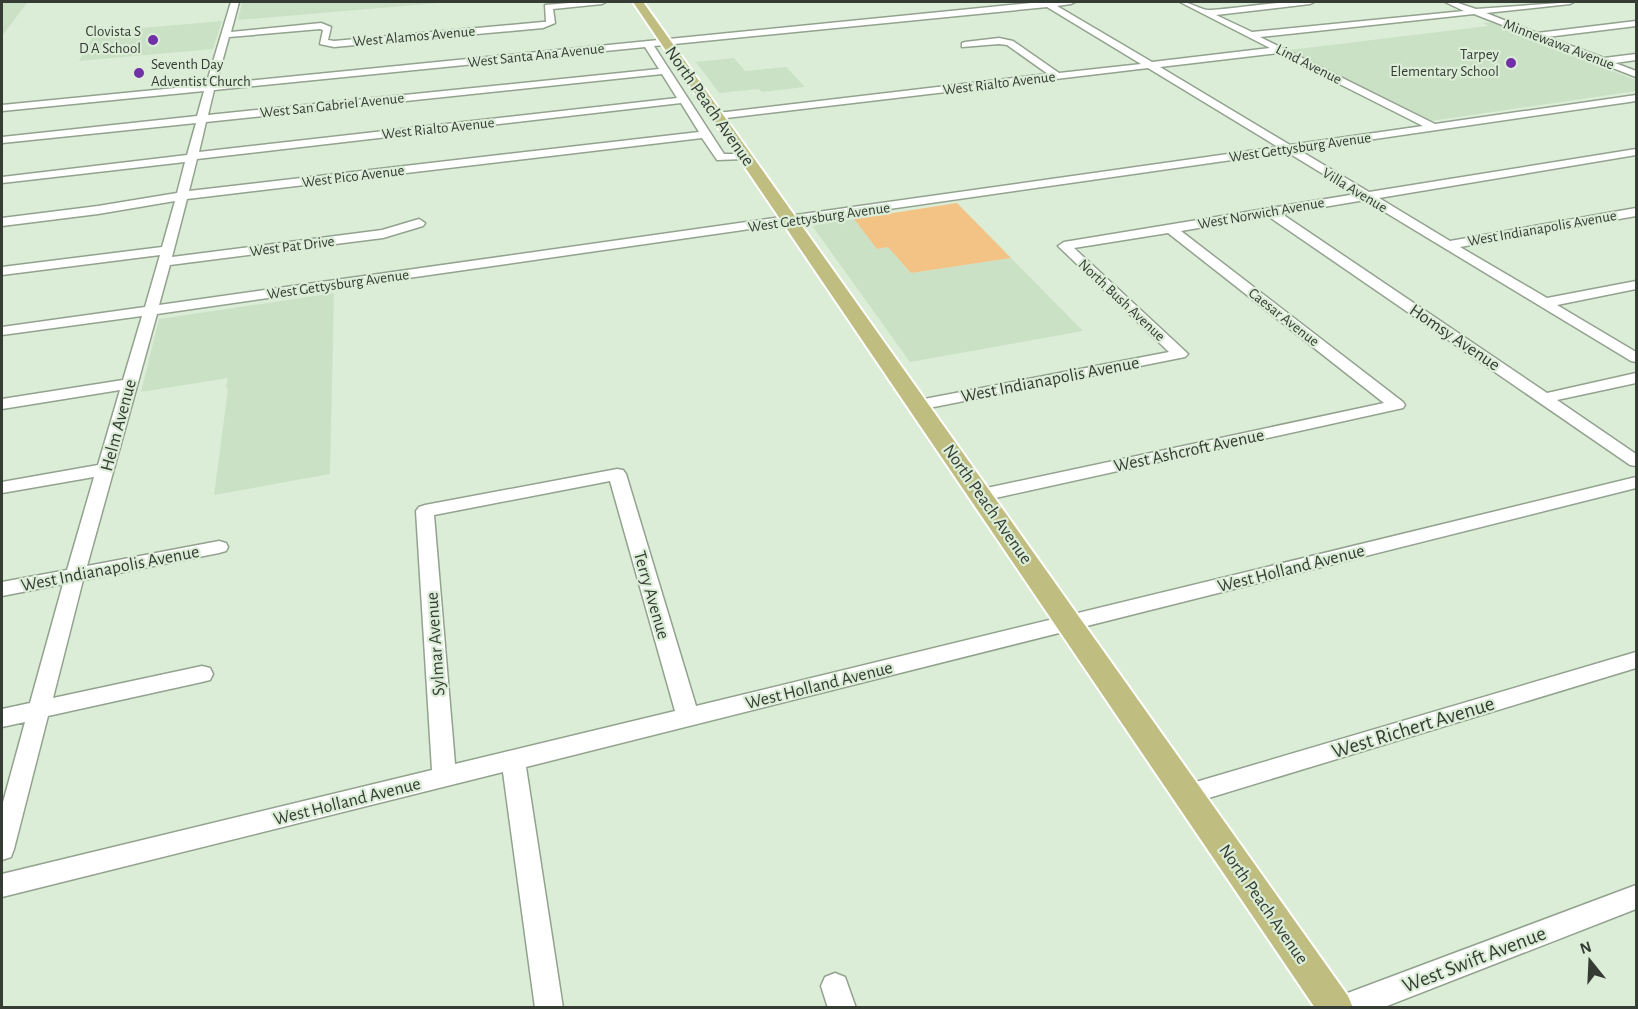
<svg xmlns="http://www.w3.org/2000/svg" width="1638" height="1009" font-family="'Alegreya Sans',sans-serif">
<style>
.built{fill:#cbe1c6}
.green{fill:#f2c385}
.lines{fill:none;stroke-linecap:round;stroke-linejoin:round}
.minor-casing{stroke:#92a28e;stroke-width:3}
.major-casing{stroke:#fff;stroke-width:4}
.minor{fill:#fff;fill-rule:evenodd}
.major{fill:#bfbd80;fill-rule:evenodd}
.poi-dot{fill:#7130a5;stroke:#dbedd7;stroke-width:2}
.labels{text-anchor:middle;stroke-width:4.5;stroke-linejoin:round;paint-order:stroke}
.far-poi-label{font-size:15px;fill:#353c34;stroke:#dbedd7;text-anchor:end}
.far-street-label{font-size:15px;fill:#353c34;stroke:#dbedd7}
.street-label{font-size:18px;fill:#353c34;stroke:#dbedd7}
.near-street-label{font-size:21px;fill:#353c34;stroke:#dbedd7}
</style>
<rect width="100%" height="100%" fill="#dbedd7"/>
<path class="built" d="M2 2H49L27 3 2 36Z
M242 2H451L238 20Z
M222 21 213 49 79 61 95 32Z
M1495 22 1522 32 1520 35 1636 80V91L1431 121 1289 50 1488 26 1483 23Z
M734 58 745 71 786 67 805 87 762 92 759 89 719 93 696 62Z
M854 219 877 249 888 247 911 273 1011 258 1083 331 910 362 813 227 816 225Z
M334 293 330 474 214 495 228 389 226 388 228 378 141 392 159 319Z"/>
<path class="green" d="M957 203 1011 258 911 273 888 247 877 249 854 219Z"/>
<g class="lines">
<defs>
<path id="minor" d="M231 2H239L231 32 321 23 331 27 328 40 334 41 543 22H546L545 5 581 2H606L602 4 553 9 555 23 543 28 334 47 320 44 323 30 320 29 229 37 216 84 1041 2H1075L1071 4 1057 6 1152 62 1270 48 1180 2C1192 2 1201 11 1211 10 1245 8 1280 0 1314 2L1310 4 1216 15 1252 32 1464 11 1445 2H1455L1476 9 1574 2 1570 4 1486 13 1537 33 1636 21V26L1547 37 1604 58 1636 54V60L1615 63 1636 71V77L1474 14 1260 37 1435 124 1636 95V101L1299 150 1369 192 1636 149V155L1379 198 1450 241 1636 208V216L1460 247 1547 298 1636 281V289L1557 305 1636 352V362L1631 361 1365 200 1282 214 1547 393 1636 373V383L1557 400 1636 454V466L1630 465 1268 216 1181 231 1403 402 1405 405 1403 408 982 501 976 499 973 495 976 491 982 489 1384 403 1168 233 1074 248 1185 351 1188 354 1185 357 919 410 911 405 919 400 1169 352 1058 246 1064 242 1356 194 1287 152 157 314 87 566 219 541 226 543 228 547 226 551 219 553 83 580 53 698 202 666 210 668 213 674 210 680 202 682 48 716 14 849 11 857 2 860V806L25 722 2 727V709L30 703 63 584 2 596V582L67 570 94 477 2 493V482L98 465 120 390 2 409V399L123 380 142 316 2 335V327L145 307 160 255 2 275V267L162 247 175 201 98 214 2 226V218L98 206 177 193 185 162 2 183V177L187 155 196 123 2 143V137L197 116 204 91 2 111V105L206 85ZM1047 7 1141 64 1059 73 1013 41 999 38 965 42 962 43V47L999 44 1007 45 1048 74 718 113 713 116 718 119 1148 68 1278 147 159 305 170 265 383 238 423 226 425 223 419 219 382 230 172 257 187 199 702 138 717 160 744 159 748 158V154H724L654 46ZM645 47 659 69 208 115 214 90ZM1278 53 1423 126 1290 145 1160 67ZM662 74 677 98 199 152 206 122ZM681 103 699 132 189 191 197 159Z
M617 469 623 470 626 474 696 706 1636 477V488L526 767 563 1008H535L503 772 2 897V874L432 770 416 511 419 507 425 505ZM610 481 675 711 455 764 434 515Z
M1636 652V668L1189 804 1181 801 1177 794 1181 787 1189 784Z
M1636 885V909L1382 1008H1331L1335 998 1345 994Z
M835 973 845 977 856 1008H828L821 986 825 977Z"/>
<path id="major" d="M633 2H643L1348 996 1353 1008H1315Z"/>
</defs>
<use href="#minor" class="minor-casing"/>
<use href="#major" class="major-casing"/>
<use href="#minor" class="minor"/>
<use href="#major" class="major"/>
</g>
<g class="poi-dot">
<circle cx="153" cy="40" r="6"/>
<circle cx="1511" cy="63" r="6"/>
<circle cx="139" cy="73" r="6"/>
</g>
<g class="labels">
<g class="far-poi-label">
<text x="141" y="36">Clovista S<tspan x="141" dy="17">D A School</tspan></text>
<text x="1499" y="59">Tarpey<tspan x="1499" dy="17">Elementary School</tspan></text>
<text x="151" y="69" text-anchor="start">Seventh Day<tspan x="151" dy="17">Adventist Church</tspan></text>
</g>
<g class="far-street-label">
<text transform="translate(414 36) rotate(-5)" y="5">West Alamos Avenue</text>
<text transform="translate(1559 44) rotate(21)" y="5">Minnewawa Avenue</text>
<text transform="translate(536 55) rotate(-6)" y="5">West Santa Ana Avenue</text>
<text transform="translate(1309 64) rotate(27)" y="5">Lind Avenue</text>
<text transform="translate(999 83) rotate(-7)" y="5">West Rialto Avenue</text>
<text transform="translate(332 105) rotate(-6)" y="5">West San Gabriel Avenue</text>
<text transform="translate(438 128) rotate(-6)" y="5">West Rialto Avenue</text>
<text transform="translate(1300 147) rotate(-8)" y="5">West Gettysburg Avenue</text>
<text transform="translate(353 176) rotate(-7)" y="5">West Pico Avenue</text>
<text transform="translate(1355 190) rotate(31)" y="5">Villa Avenue</text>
<text transform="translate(1261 213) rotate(-10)" y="5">West Norwich Avenue</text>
<text transform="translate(819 217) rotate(-8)" y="5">West Gettysburg Avenue</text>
<text transform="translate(1542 228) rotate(-10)" y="5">West Indianapolis Avenue</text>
<text transform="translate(292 246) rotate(-7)" y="5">West Pat Drive</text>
<text transform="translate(338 284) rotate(-8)" y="5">West Gettysburg Avenue</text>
<text transform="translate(1122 300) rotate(43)" y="5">North Bush Avenue</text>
<text transform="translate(1284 317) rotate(38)" y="5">Caesar Avenue</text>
</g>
<g class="street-label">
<text transform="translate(710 106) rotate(55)" y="6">North Peach Avenue</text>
<text transform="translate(1455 337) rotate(34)" y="6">Homsy Avenue</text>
<text transform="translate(1050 379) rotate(-11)" y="6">West Indianapolis Avenue</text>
<text transform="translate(118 425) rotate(-75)" y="6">Helm Avenue</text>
<text transform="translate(1189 450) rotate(-12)" y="6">West Ashcroft Avenue</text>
<text transform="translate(988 504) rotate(55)" y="6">North Peach Avenue</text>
<text transform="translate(110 568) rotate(-11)" y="6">West Indianapolis Avenue</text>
<text transform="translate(1291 568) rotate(-14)" y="6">West Holland Avenue</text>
<text transform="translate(652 595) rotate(74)" y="6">Terry Avenue</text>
<text transform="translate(435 644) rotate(-94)" y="6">Sylmar Avenue</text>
<text transform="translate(819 685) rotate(-14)" y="6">West Holland Avenue</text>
<text transform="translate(347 801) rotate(-14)" y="6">West Holland Avenue</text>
<text transform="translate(1264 904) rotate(55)" y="6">North Peach Avenue</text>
</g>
<g class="near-street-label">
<text transform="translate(1413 727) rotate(-17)" y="7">West Richert Avenue</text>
<text transform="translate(1474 959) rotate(-21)" y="7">West Swift Avenue</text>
</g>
</g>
<rect width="1638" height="1009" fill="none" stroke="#353c34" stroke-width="6"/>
<g transform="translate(1590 961) rotate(342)" stroke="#dbedd7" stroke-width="4.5" paint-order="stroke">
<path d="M0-4.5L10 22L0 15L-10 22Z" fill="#353c34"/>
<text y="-9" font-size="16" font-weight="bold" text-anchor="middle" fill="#353c34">N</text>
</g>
</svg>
